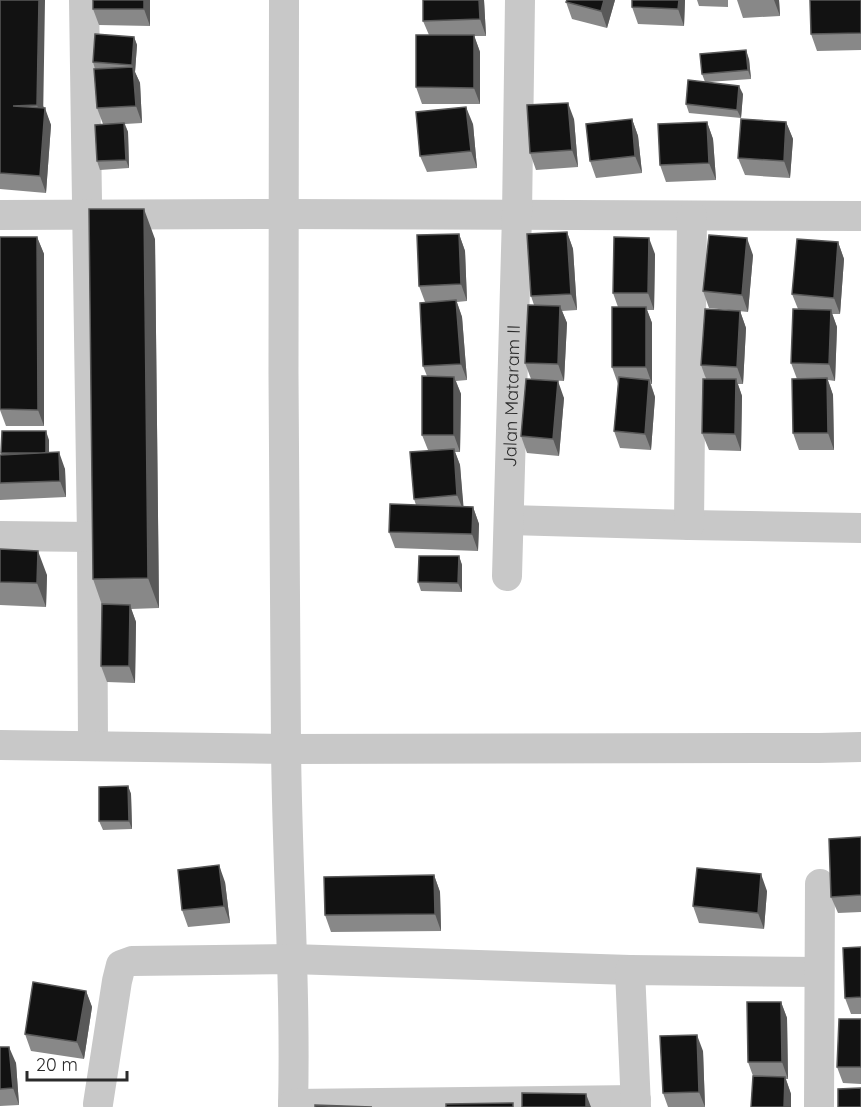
<svg xmlns="http://www.w3.org/2000/svg" width="861" height="1107" font-family="Quicksand,sans-serif">
<style>
.lines{fill:none;stroke-linecap:round;stroke-linejoin:round}
.street{stroke:#c8c8c8;stroke-width:30}
.wall{fill:#888}
.shaded-wall{fill:#595959}
.building{fill:#121212;stroke:#595959;stroke-width:1.5}
.labels{text-anchor:middle;stroke-width:6;stroke-linejoin:round;paint-order:stroke}
.street-label{font-size:18px;fill:#2b2b2b;stroke:#fff}
</style>
<rect width="100%" height="100%" fill="#fff"/>
<g class="lines">
<g class="street">
<path d="M84 0 92 537 93 746"/>
<path d="M284 0C283 248 283 497 286 745 287 866 296 987 293 1107"/>
<path d="M0 215 283 214 861 216"/>
<path d="M509 520 689 525 861 528"/>
<path d="M689 525 692 216"/>
<path d="M0 536 92 537"/>
<path id="s1" d="M507 576 517 215 520 0"/>
<path d="M0 745 286 749 819 748 861 747"/>
<path d="M98 1104 117 981 121 965 132 961 291 959 630 970"/>
<path d="M293 1104 636 1100"/>
<path d="M636 1107 630 970 819 972"/>
<path d="M819 1107 820 884"/>
</g>
</g>
<path class="wall" d="M0 0 51 125 46 193 0 189Z
M93 0H150V26L99 25 93 9Z
M423 0H484L486 36H474L480 52V104H422L416 87 429 35 423 21Z
M615 0 607 28 572 19 566 2Z
M685 0 684 26 638 24 632 7Z
M697 0H728V7L699 6Z
M737 0H779L780 16 743 18Z
M861 0V50L817 51 811 34Z
M134 37 137 45 135 72 140 83 142 123 125 124 128 132 129 168 100 170 97 161 103 124 97 108 95 69 93 62Z
M749 59 751 79 708 82 743 94 741 118 689 113 686 104 705 82 702 74Z
M574 119 578 167 536 170 530 153Z
M632 119 638 136 642 173 596 178 590 161Z
M707 122 713 139 716 180 666 182 660 165Z
M786 122 793 139 790 178 745 175 738 158Z
M473 124 477 168 427 172 420 156Z
M567 232 573 249 577 310 562 311 567 323 564 381 545 380 564 398 559 456 527 453 521 436 531 379 525 363 534 305 531 296Z
M459 234 465 251 467 301 457 302 462 317 467 380 456 381 461 394 460 452H455L460 465 463 506 473 507 479 524 478 551 395 548 389 532 416 505 414 499 428 450 422 435 427 376 423 366 425 302 419 286Z
M37 237 44 254V426H6L0 410Z
M155 239 159 608 131 609 136 622 135 683 107 682 101 666 102 605 93 579Z
M838 242 844 259 840 314H832L837 327 835 381 828 380 833 395 834 450H799L793 433 797 379 791 363 798 309 792 294Z
M655 254 654 310H647L652 323V384H651L655 397 651 450 620 448 614 431 618 384 612 367 618 307 613 293Z
M753 255 748 312 709 308 703 291Z
M740 311 746 328 743 384H738L742 396 741 451 709 450 702 433 706 379 701 365Z
M49 440V453L65 469 66 497 0 500V455H2L1 453Z
M0 549 47 575 46 607 0 605Z
M459 556 462 565V592L421 591 418 582Z
M128 786 131 794 132 829 103 830 99 821Z
M861 837V912L838 913 831 897Z
M434 875 440 892 441 931 331 932 325 915Z
M225 882 230 923 188 927 182 910Z
M767 891 764 929 699 923 693 906Z
M861 947V1014H851L845 998Z
M86 991 92 1007 84 1059 31 1051 25 1034Z
M781 1002 787 1018 788 1079H786L791 1094V1107H751L753 1076 748 1062Z
M861 1019V1084L843 1083 837 1067Z
M0 1047 16 1063 19 1105 0 1106Z
M703 1051 705 1107H668L663 1093Z"/>
<path class="shaded-wall" d="M39 0H45L43 122 37 105Z
M144 0H150V26L144 9Z
M479 0H484L486 36 480 19Z
M604 0H615L607 28 601 11Z
M679 0H685L684 26 678 9Z
M774 0H779L780 16Z
M474 35 480 52V104L474 88Z
M134 37 137 45 135 72 140 83 142 123 136 106 134 69 132 65Z
M746 50 749 59 751 79 748 70Z
M739 86 743 94 741 118 737 110Z
M568 103 574 119 578 167 572 150Z
M466 107 473 124 477 168 471 151Z
M45 108 51 125 46 193 40 176Z
M632 119 638 136 642 173 635 156Z
M707 122 713 139 716 180 709 163Z
M786 122 793 139 790 178 784 161Z
M124 123 128 132 129 168 126 160Z
M144 209 155 239 159 608 148 578Z
M567 232 573 249 577 310 571 294Z
M459 234 465 251 467 301 461 284Z
M37 237 44 254V426L38 410Z
M649 238 655 254 654 310 648 293Z
M747 238 753 255 748 312 742 295Z
M838 242 844 259 840 314 834 298Z
M456 300 462 317 467 380 461 364Z
M560 306 567 323 564 381 558 364Z
M646 307 652 323V384L646 367Z
M831 310 837 327 835 381 829 364Z
M740 311 746 328 743 384 737 367Z
M454 377 461 394 460 452 454 435Z
M827 378 833 395 834 450 828 433Z
M736 379 742 396 741 451 735 434Z
M649 380 655 397 651 450 645 434Z
M558 381 564 398 559 456 553 439Z
M46 431 49 440V462L46 453Z
M454 449 460 465 464 512 457 495Z
M59 452 65 469 66 497 60 481Z
M473 507 479 524 478 551 472 534Z
M38 551 47 575 46 607 37 583Z
M459 556 462 565V592L458 583Z
M130 605 136 622 135 683 129 666Z
M128 786 131 794 132 829 129 821Z
M219 865 225 882 230 923 224 906Z
M761 874 767 891 764 929 758 913Z
M434 875 440 892 441 931 435 914Z
M86 991 92 1007 84 1059 77 1042Z
M781 1002 787 1018 788 1079 782 1062Z
M697 1035 703 1051 705 1107 699 1092Z
M9 1047 16 1063 19 1105 13 1088Z
M785 1077 791 1094V1107H784Z
M586 1094 591 1107H586Z"/>
<path class="building" d="M0 0H39L37 105 13 106 45 108 40 176 0 173Z
M93 0H144V9H93Z
M423 0H479L480 19 423 21Z
M567 0H604L601 11 566 2Z
M632 0H679L678 9 632 7Z
M810 0H861V33L811 34Z
M95 34 134 37 132 65 93 62Z
M416 35H474V88L416 87Z
M746 50 748 70 702 74 700 54Z
M133 67 136 106 97 108 94 69Z
M688 80 739 86 737 110 686 104Z
M568 103 572 150 530 153 527 105Z
M466 107 471 151 420 156 416 112Z
M632 119 635 156 590 161 586 124Z
M741 119 786 122 784 161 738 158Z
M707 122 709 163 660 165 658 124Z
M124 123 126 160 97 161 95 125Z
M89 209H144L148 578 93 579Z
M567 232 571 294 531 296 527 234Z
M459 234 461 284 419 286 417 235Z
M709 235 747 238 742 295 703 291Z
M0 237H37L38 410 0 409Z
M614 237 649 238 648 293H613Z
M797 239 838 242 834 298 792 294Z
M456 300 461 364 423 366 420 303Z
M528 305 560 306 558 364 525 363Z
M612 307H646V367H612Z
M705 309 740 311 737 367 701 365Z
M793 309 831 310 829 364 791 363Z
M422 376 454 377V435H422Z
M619 377 649 380 645 434 614 431Z
M827 378 828 433H793L792 379Z
M526 379 558 381 553 439 521 436Z
M703 379H736L735 434 702 433Z
M2 431H46V453H1Z
M454 449 457 495 414 499 410 452Z
M59 452 60 481 0 483V455Z
M390 504 473 507 472 534 389 532Z
M0 549 38 551 37 583 0 582Z
M419 556H459L458 583 418 582Z
M102 604 130 605 129 666H101Z
M128 786 129 821H99V787Z
M861 837V895L831 897 829 839Z
M219 865 224 906 182 910 178 870Z
M697 868 761 874 758 913 693 906Z
M434 875 435 914 325 915 324 877Z
M861 947V997L845 998 843 948Z
M33 982 86 991 77 1042 25 1034Z
M747 1002H781L782 1062H748Z
M839 1019H861V1067H837Z
M697 1035 699 1092 663 1093 660 1036Z
M0 1047H9L13 1088 0 1089Z
M753 1076 785 1077 784 1107H751Z
M861 1088V1107H838V1089Z
M522 1093 586 1094V1107H522Z
M513 1103V1107H446V1104Z
M315 1105 372 1107H315Z"/>
<g class="labels">
<g class="street-label">
<text dy="6" stroke="none"><textPath href="#s1" startOffset="180">Jalan Mataram II</textPath></text>
</g>
</g>
<path d="M27 1071v9h100v-9" fill="none" stroke="#2b2b2b" stroke-width="3"/>
<text x="36" y="1071" font-size="18" fill="#2b2b2b" stroke="#ffffff" stroke-width="4.5" paint-order="stroke">20 m</text>
</svg>
